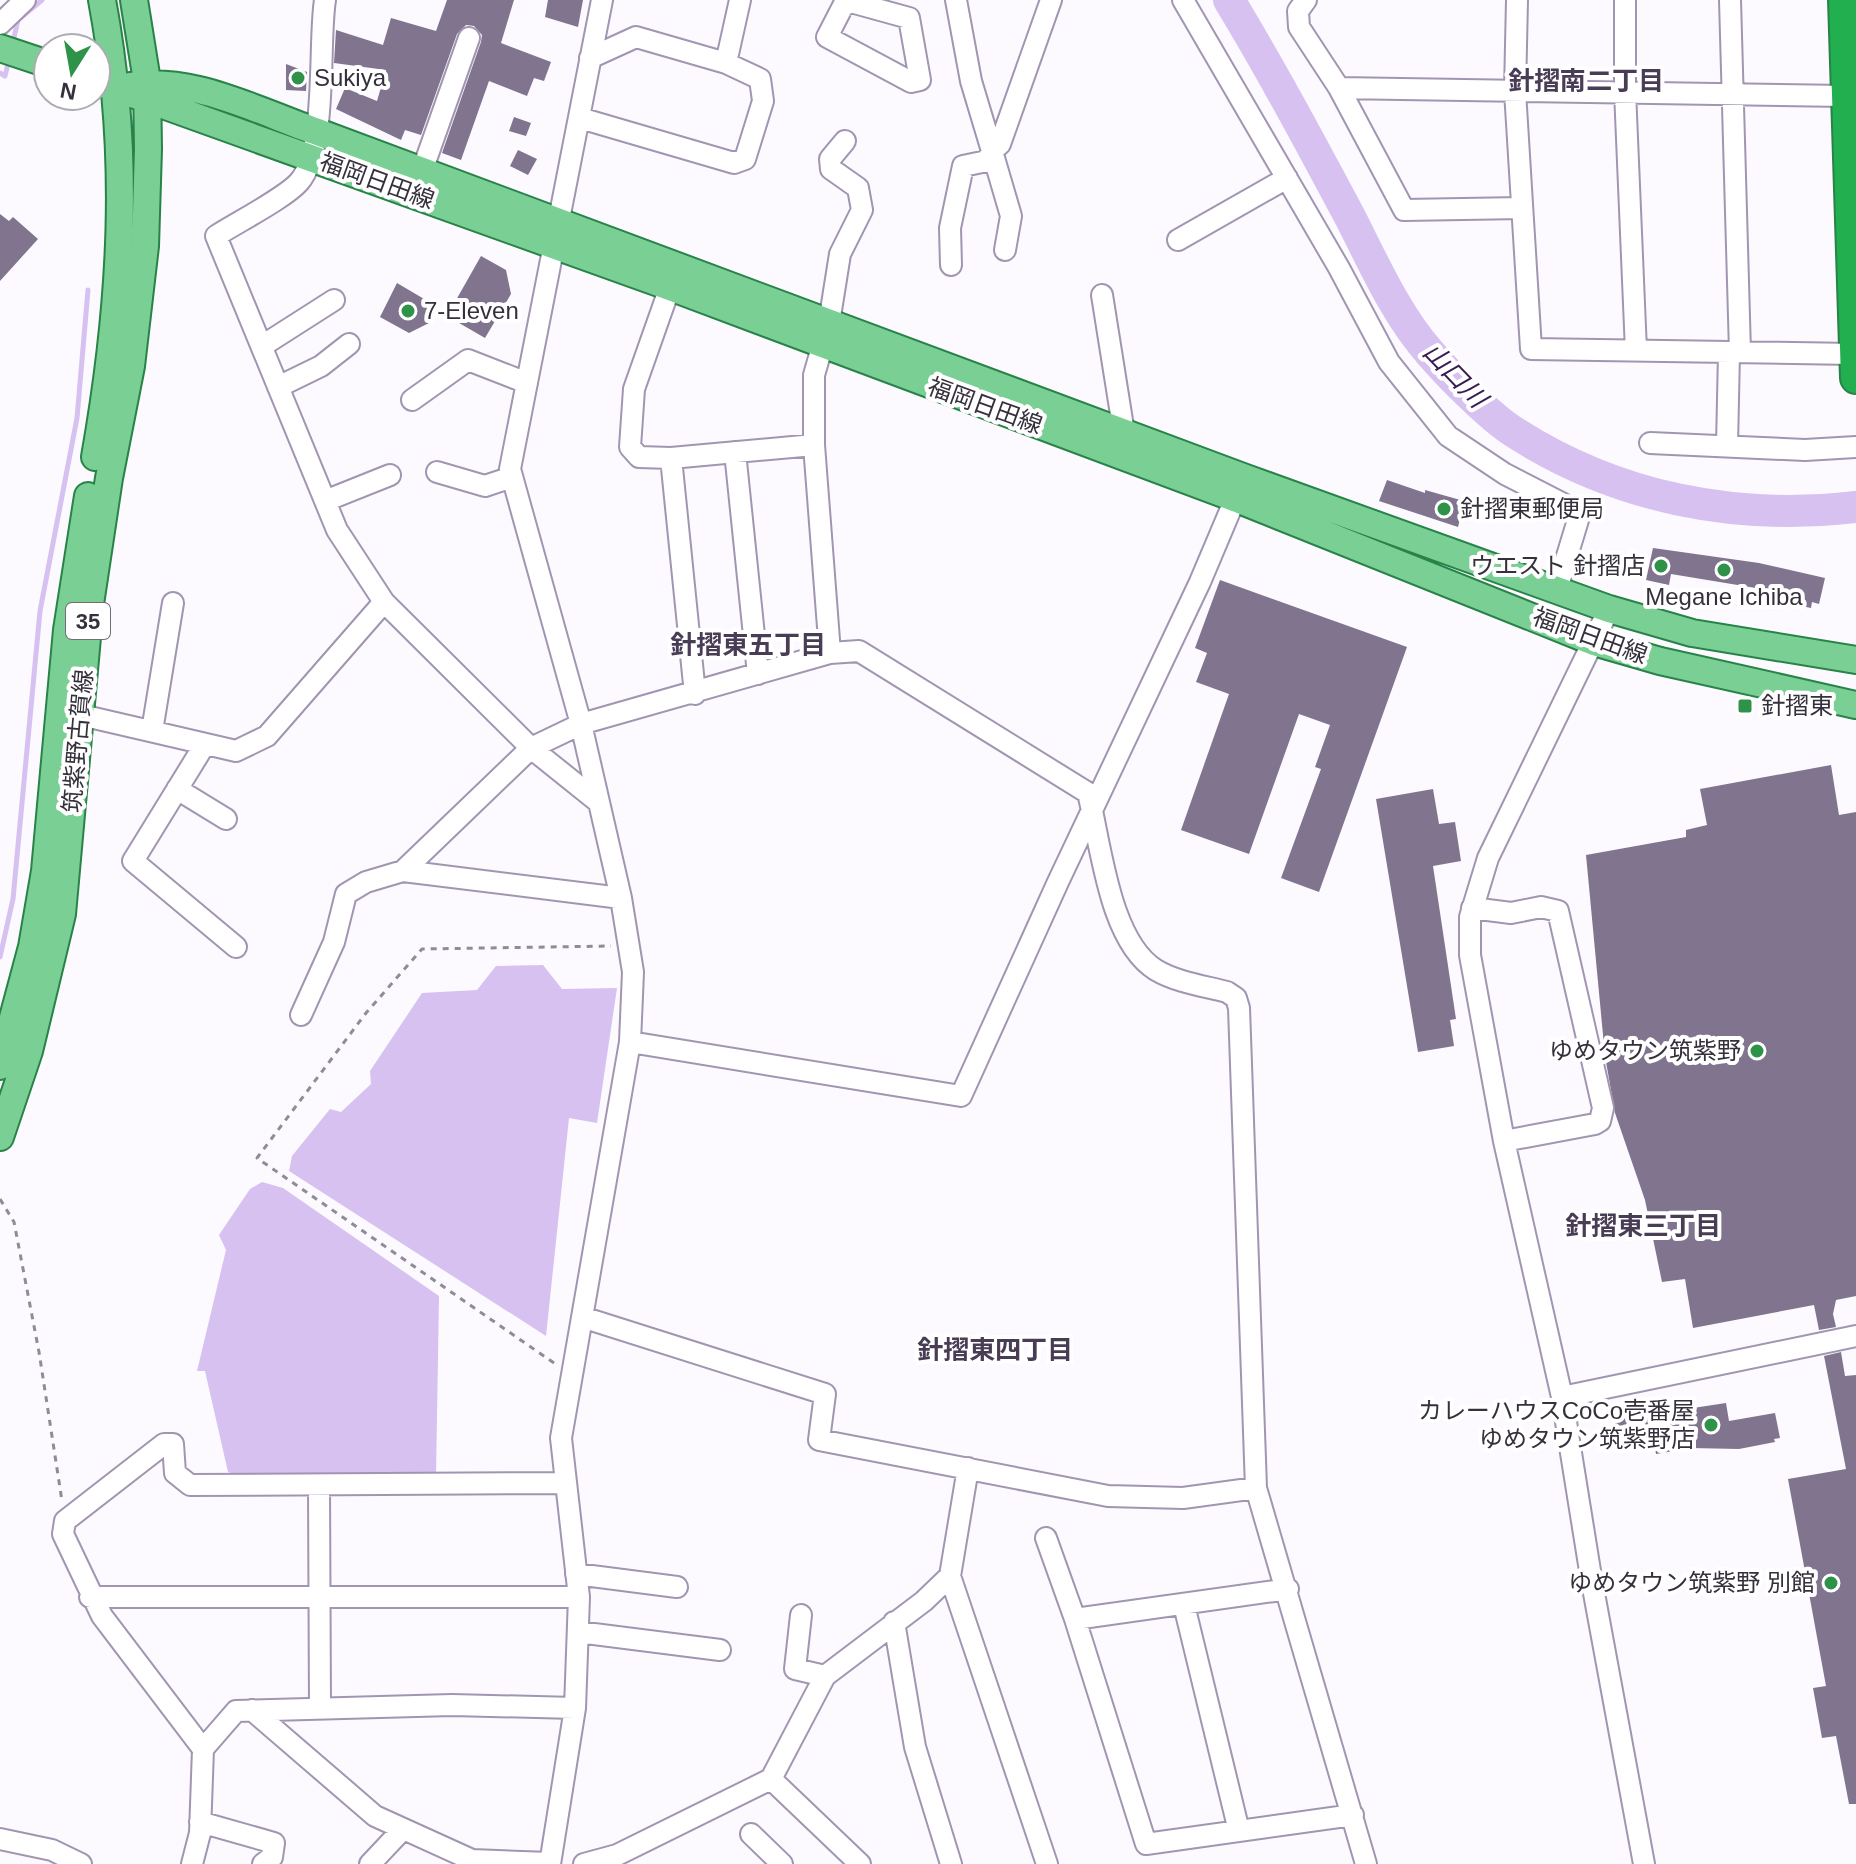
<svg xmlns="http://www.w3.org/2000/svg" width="1856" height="1864" font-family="Helvetica,'Noto Sans JP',sans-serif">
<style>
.water{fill:#d6c1f0}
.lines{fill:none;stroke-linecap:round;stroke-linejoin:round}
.stream{stroke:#d6c1f0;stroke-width:5}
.river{stroke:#d6c1f0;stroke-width:32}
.building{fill:#80748f}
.minor-casing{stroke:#a295b1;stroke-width:24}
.major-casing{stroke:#288348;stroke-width:30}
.highway-casing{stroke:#288348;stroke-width:34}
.path{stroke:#908c95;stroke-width:3;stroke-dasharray:6 6;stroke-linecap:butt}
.minor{stroke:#fff;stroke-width:20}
.major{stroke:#7acf95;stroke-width:26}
.highway{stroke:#21af4f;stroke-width:30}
.poi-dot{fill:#2e9349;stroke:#fff;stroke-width:3}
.labels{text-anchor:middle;stroke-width:8;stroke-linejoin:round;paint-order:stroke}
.shield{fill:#fff;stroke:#726e76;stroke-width:2}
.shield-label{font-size:22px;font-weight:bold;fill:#35303b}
.poi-label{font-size:24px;fill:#35303b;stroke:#fff;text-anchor:start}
.street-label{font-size:24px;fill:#35303b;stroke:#fff}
.neighbourhood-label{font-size:26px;font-weight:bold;fill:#483d55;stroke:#fff}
.water-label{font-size:26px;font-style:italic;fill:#381b52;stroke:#fff}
</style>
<rect width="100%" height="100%" fill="#fcf9ff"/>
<path class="water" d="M543 965 562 989 617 988 597 1123 569 1118 546 1336 289 1171 292 1156 330 1109 341 1112 371 1084 370 1071 422 993 477 990 496 966Z
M262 1182 283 1188 439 1296 436 1476H241L228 1472 205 1371H197L226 1250 219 1235 250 1189Z"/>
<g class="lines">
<path class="stream" d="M13 42 18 20 42 0
M0 73 5 76 9 60
M0 957 13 899 40 611 77 418 88 290"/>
<path class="river" d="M1229 0C1272 71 1311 144 1350 217 1373 262 1396 315 1430 353 1449 375 1490 417 1514 432 1617 498 1735 521 1856 507"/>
</g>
<path class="building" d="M447 0H514L501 43 551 62 544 81 534 78 527 96 489 81 461 160 442 153 481 42 482 35 474 26 466 25 457 34 421 135 405 130 401 140 336 109 345 88 377 101 386 70 334 63 336 30 383 45 391 18 436 31Z
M548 0H583L578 27 545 17Z
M286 64 307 72 306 91 286 90Z
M514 117 531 123 526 136 509 131Z
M518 150 537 159 528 175 510 166Z
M0 214 9 221 13 217 38 239 0 281Z
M481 256 506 270 511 294 485 338 447 316Z
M397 283 436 306 429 323 409 333 380 317Z
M1387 480 1425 493V490L1471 503 1466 517 1461 515 1458 527 1379 501Z
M1653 548 1759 563 1825 578 1819 604 1812 602 1811 608 1797 605 1799 595 1671 574 1669 585 1646 580Z
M1220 580 1407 647 1319 892 1281 878 1321 769 1315 767 1330 725 1299 714 1249 854 1181 830 1229 694 1196 682 1207 653 1195 648Z
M1831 765 1839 815 1856 812V1296L1836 1300 1833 1314 1836 1327 1819 1330 1814 1305 1693 1328 1685 1279 1662 1282 1645 1200 1615 1113 1605 1056 1586 855 1686 837V830L1707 825 1700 789Z
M1433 789 1439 824 1455 822 1461 861 1433 866 1456 1019 1450 1020 1454 1046 1418 1052 1376 799Z
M1841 1352 1845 1376 1856 1375V1804H1849L1836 1736 1822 1738 1813 1688 1826 1686 1788 1479 1846 1469 1824 1356Z
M1726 1403 1729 1421 1775 1413 1780 1438 1774 1439 1775 1442 1739 1449 1691 1448 1656 1454 1654 1441 1619 1446 1614 1420Z"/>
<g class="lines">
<defs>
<path id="minor" d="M325 0C318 43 328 149 299 182 285 198 236 223 216 236L337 530 384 602 531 748 597 801
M956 0 971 81 992 151 1000 144 1051 0
M1183 0 1339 268 1389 362 1448 436 1505 474 1573 509 1578 520 1557 589
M1306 0 1298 11 1299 27 1339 88 1404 210 1522 208
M1517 0 1515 91 1531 349 1854 354
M1625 0V91L1636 351
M1730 0 1740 352
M851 2 909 18 920 80 911 82 827 37 843 6Z
M0 24 25 0
M590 58 636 37 726 63 740 0
M1339 88 1846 96
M580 118 734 163 745 159 763 101 760 79 726 63
M992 151 1011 216 1005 250
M422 171 469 38
M1178 240 1287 178
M951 265 950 228 963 166 987 161 992 151
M670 287 634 389 630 447 639 457 671 458 814 445
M1102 295 1124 433 1120 443
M262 346 334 300
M278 387 321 366 349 344
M412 400 468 360 527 383
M1650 443 1805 450 1856 447
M1727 446 1729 353
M735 452 758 674
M671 458 695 694
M437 472 485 486 512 477
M325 501 390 475
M1609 609 1488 858 1470 917V955L1504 1141 1562 1397 1591 1577 1644 1864
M830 653 814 445V375L829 323 840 254 862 210 858 188 831 169 830 159 845 141
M81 715 236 751 267 736 384 602
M152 731 173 603
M205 744 133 861 236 947
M177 789 226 819
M403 871 621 898
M1472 908 1511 913 1541 907 1558 911 1603 1108 1600 1121 1595 1124 1504 1141
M301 1015 334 942 346 894 366 882 403 871 531 748 581 724 830 653 859 651 1088 793C1101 844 1109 941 1156 970 1176 982 1204 986 1227 992L1236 998 1239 1008 1256 1488 1366 1864
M630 1042 961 1096 1058 882 1200 582 1241 485
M582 1317 825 1394 819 1440 1108 1496 1183 1498 1256 1488
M1562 1397 1856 1336
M968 1468 950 1576 1047 1864
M319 1487 320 1708
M1046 1538 1075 1619
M576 1574 677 1587
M1288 1589 1075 1619 1146 1844 1353 1815
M90 1597H579
M1184 1605 1239 1831
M801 1615 795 1669 825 1676
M894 1622 915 1747 951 1864
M578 1632 720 1650
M252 1710 375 1816 472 1860 550 1863
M203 1749 102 1616 63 1534 65 1521 164 1444H173L175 1473 190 1485 566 1483
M771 1779 860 1864
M200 1822 274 1843 272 1857 263 1864
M751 1834 782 1864
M0 1839 52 1850 81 1864
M192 1864 200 1833 203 1749 236 1711 452 1705 575 1708
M370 1864 403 1829
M550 1864 575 1708 579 1597 561 1438 630 1042 633 972 621 898 581 724 510 469 602 0
M584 1864 617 1855 771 1779 825 1676 924 1601 950 1576"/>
<path id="major" d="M0 48 48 64
M96 81 670 287 1237 499 1594 642 1660 661 1856 705
M121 88C185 72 255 110 315 131L1243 477 1609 609 1692 633 1856 660
M95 457C122 304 131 154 102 0
M0 1066 32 947 45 871 67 630 88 496
M0 1137 29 1051 62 914 90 604 109 478 131 366 145 246 148 149 147 81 134 0"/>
<path id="highway" d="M1844 0 1856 378"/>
</defs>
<use href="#minor" class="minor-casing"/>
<use href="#major" class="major-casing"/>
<use href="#highway" class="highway-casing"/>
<path class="path" d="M0 1199 14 1222 39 1352 62 1501
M554 1363 257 1158 366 1013 422 949 611 946"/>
<use href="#minor" class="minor"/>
<use href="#major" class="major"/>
<use href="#highway" class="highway"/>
</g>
<g class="poi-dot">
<circle cx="298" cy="78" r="8"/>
<circle cx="408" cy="311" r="8"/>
<circle cx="1444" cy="509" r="8"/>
<circle cx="1661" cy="566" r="8"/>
<circle cx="1724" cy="570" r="8"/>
<rect x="1737" y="698" width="16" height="16" rx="4"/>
<circle cx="1757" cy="1051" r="8"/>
<circle cx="1711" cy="1425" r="8"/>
<circle cx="1831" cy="1583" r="8"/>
</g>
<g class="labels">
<rect class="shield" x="66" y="603" width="44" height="36" rx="6"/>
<g class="shield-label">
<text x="88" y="629">35</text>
</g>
<g class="poi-label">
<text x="314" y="86">Sukiya</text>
<text x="424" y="319">7-Eleven</text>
<text x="1460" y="517">針摺東郵便局</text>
<text x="1645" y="574" text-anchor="end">ウエスト 針摺店</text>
<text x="1724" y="605" text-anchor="middle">Megane Ichiba</text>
<text x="1761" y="714">針摺東</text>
<text x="1741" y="1059" text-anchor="end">ゆめタウン筑紫野</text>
<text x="1695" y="1419" text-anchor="end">カレーハウスCoCo壱番屋<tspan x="1695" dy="28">ゆめタウン筑紫野店</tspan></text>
<text x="1815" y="1591" text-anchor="end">ゆめタウン筑紫野 別館</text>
</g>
<g class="street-label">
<text transform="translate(377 181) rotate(20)" y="8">福岡日田線</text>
<text transform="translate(985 406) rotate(20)" y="8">福岡日田線</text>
<text transform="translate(1590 636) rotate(20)" y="8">福岡日田線</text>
<text transform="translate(78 741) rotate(-85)" y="8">筑紫野古賀線</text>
</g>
<g class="neighbourhood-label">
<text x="1586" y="90">針摺南二丁目</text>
<text x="748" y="654">針摺東五丁目</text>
<text x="1643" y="1235">針摺東三丁目</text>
<text x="995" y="1359">針摺東四丁目</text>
</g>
<g class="water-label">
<text transform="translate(1455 375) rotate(46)" y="9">山口川</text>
</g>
</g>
<g transform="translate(72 72) rotate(191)"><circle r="38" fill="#ffffff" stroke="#aeacb1" stroke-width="2"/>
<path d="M0-6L14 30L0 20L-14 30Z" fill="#2e9349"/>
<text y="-12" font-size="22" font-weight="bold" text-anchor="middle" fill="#35303b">N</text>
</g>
</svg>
